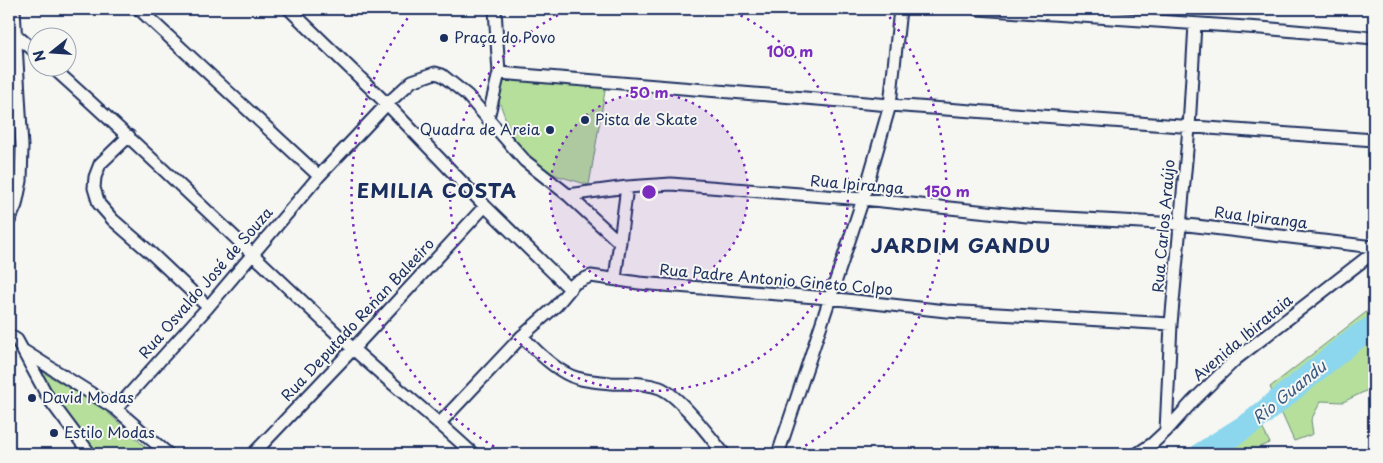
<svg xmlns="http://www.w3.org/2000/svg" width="1383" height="463" font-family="'Playpen Sans',sans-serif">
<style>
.green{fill:#b6df9c;stroke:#68877d}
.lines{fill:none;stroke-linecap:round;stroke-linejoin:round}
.river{stroke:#8cd7ed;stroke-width:24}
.minor-casing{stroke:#1b2f5e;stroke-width:15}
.minor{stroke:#f6f6f2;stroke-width:11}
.ring{fill:none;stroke:#7b2cbf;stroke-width:2.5;stroke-dasharray:2.5 5}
.poi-dot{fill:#1b2f5e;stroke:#f6f6f2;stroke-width:2}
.labels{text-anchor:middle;stroke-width:4;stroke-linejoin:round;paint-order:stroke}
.poi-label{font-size:15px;fill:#1b2f5e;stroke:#f6f6f2;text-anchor:start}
.street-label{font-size:15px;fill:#1b2f5e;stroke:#f6f6f2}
.water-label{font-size:16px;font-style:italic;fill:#375982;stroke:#f6f6f2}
.district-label{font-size:20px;font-weight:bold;letter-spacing:1px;fill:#1b2f5e;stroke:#f6f6f2}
.centre{fill:#7b2cbf;stroke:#f6f6f2;stroke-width:2.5}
.ring-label{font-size:15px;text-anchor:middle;font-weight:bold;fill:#7b2cbf;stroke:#f6f6f2;stroke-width:4;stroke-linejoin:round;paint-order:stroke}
</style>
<rect width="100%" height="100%" fill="#f6f6f2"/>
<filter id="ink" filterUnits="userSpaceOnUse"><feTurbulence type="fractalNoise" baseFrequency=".02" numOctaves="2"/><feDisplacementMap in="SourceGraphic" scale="10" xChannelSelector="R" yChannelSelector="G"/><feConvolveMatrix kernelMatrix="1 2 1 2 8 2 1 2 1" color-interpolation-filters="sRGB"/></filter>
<g filter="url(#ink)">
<path class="green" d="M509 75 606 85 589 185 558 176 536 166 516 147 499 101 501 85Z
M1374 306V387L1343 402 1321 401 1311 420 1313 434 1294 441 1270 387Z
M23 360 105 410 153 454H98Z
M1253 410 1270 443 1243 454H1186Z"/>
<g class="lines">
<path class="river" d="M1202 454 1251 423 1353 340 1374 327"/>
<defs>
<path id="minor" d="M139 9 319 176
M289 9 387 104 485 206 570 289
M977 9 1261 28 1374 38
M16 35 38 54
M53 68C154 158 251 254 351 347 391 384 434 417 473 454
M499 73 890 105 1374 140
M488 118 499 73 495 9
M129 136 100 164 95 177 94 188 99 204 113 220 152 254 208 307
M568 195 620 243
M9 221 16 205 21 181 22 147 14 9
M615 279 627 187
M9 335 17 340 49 399 90 454
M522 336C535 350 558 373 577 378 587 381 600 382 611 383 628 384 644 382 660 388 680 396 710 437 724 454
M24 351 116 409 168 454
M116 409 208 307 319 176 387 104 412 81 435 73 442 75 467 95 525 161 568 195 627 187 671 184 863 199 1027 216 1179 224 1374 247
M440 423 522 336 556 306 575 283 591 276 639 283 828 298 946 311 1171 324
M1166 431 1171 324 1189 128 1195 24
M253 454 353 349 485 206
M778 454 863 199 890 105 900 9
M1137 454 1152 444 1166 431 1193 401 1236 359 1374 252
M1369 454 1374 452"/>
</defs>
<use href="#minor" class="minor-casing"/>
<use href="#minor" class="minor"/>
</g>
</g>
<circle cx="649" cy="192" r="99" fill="#7b2cbf" fill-opacity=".12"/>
<g class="ring">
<circle cx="649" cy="192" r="99"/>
<path d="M727 9A199 199 0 1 1 571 9"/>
<path d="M507 454A298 298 0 0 1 413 11M885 11A298 298 0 0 1 791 454"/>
</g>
<g class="poi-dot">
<circle cx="444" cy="38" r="5"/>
<circle cx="585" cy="120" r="5"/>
<circle cx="550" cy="130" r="5"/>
<circle cx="32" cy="398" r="5"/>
<circle cx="54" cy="433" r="5"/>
</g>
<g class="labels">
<g class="poi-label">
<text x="454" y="43">Praça do Povo</text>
<text x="595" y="125">Pista de Skate</text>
<text x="540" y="135" text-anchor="end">Quadra de Areia</text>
<text x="42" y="403">David Modas</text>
<text x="64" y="438">Estilo Modas</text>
</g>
<g class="street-label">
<text transform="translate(857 185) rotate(5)" y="5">Rua Ipiranga</text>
<text transform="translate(1261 218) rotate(7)" y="5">Rua Ipiranga</text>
<text transform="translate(1164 226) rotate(-85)" y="5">Rua Carlos Araújo</text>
<text transform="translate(776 280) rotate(5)" y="5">Rua Padre Antonio Gineto Colpo</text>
<text transform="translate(206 283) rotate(-49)" y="5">Rua Osvaldo José de Souza</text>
<text transform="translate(358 320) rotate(-47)" y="5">Rua Deputado Renan Baleeiro</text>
<text transform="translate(1243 338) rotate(-40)" y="5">Avenida Ibirataia</text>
</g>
<g class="water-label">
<text transform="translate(1289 392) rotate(-39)" y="6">Rio Guandu</text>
</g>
<g class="district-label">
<text x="437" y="198">EMILIA COSTA</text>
<text x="961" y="253">JARDIM GANDU</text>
</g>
</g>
<circle cx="649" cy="192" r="8" class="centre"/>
<g class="ring-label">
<text x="790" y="57">100 m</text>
<text x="649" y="98">50 m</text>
<text x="947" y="197">150 m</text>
</g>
<rect width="1383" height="463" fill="none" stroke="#f6f6f2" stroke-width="30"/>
<rect x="15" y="15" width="1353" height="433" fill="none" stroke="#1b2f5e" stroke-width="2" filter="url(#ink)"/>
<g transform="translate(52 52) rotate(253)"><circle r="24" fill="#f6f6f2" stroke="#9ea6b7"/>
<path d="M0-4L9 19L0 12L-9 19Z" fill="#1b2f5e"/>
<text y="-8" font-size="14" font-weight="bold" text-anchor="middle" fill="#1b2f5e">N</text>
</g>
</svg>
